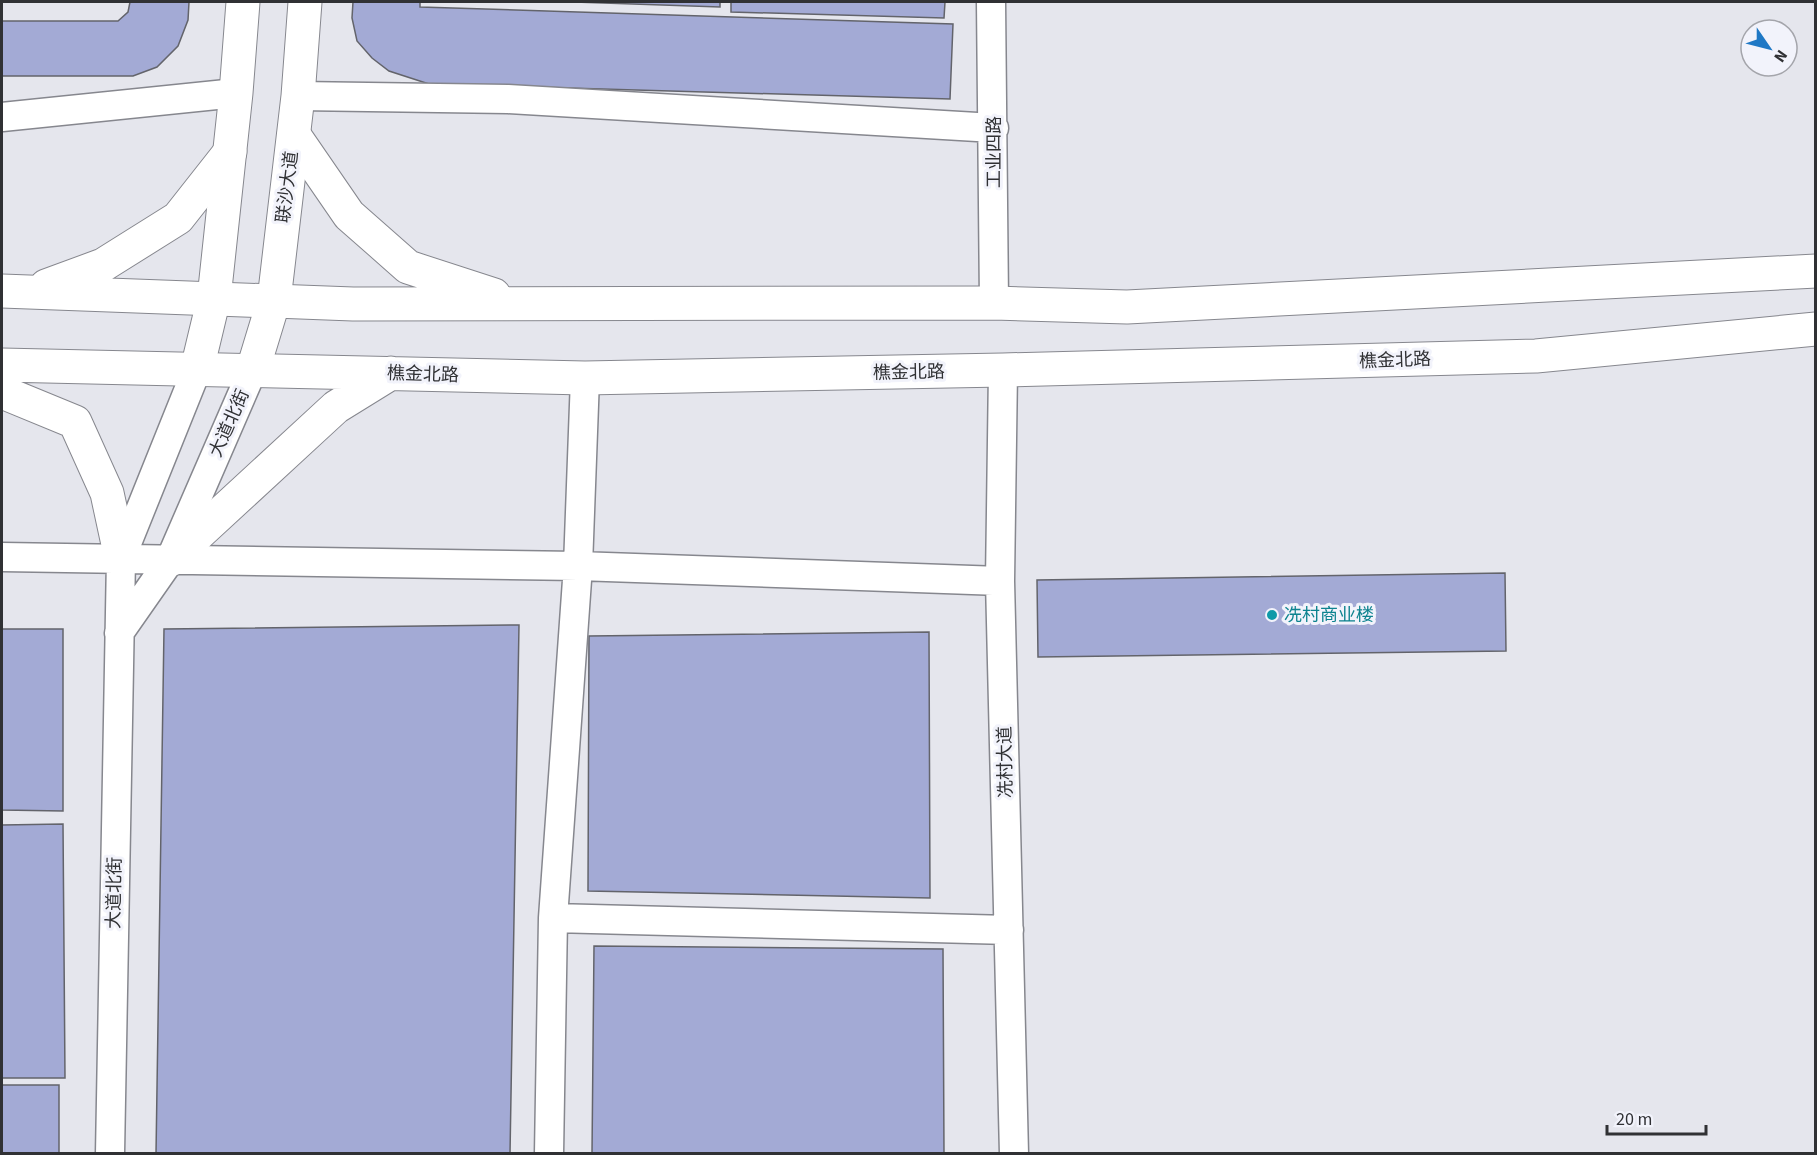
<svg xmlns="http://www.w3.org/2000/svg" width="1817" height="1155" font-family="'Source Sans 3','Noto Sans SC',sans-serif">
<style>
.building{fill:#a3aad5;stroke:#63646b;stroke-width:1.5}
.lines{fill:none;stroke-linecap:round;stroke-linejoin:round}
.minor-casing{stroke:#86878e;stroke-width:31}
.secondary-casing{stroke:#86878e;stroke-width:35}
.primary-casing{stroke:#86878e;stroke-width:35}
.minor{stroke:#fff;stroke-width:28}
.secondary{stroke:#fff;stroke-width:33}
.primary{stroke:#fff;stroke-width:33}
.culture-dot{fill:#0f9aa8;stroke:#f2f3fb;stroke-width:2}
.labels{text-anchor:middle;stroke-width:6;stroke-linejoin:round;paint-order:stroke}
.street-label{font-size:18px;fill:#303134;stroke:#f2f3fb}
.culture-label{font-size:18px;fill:#0d838f;stroke:#f2f3fb;text-anchor:start}
</style>
<rect width="100%" height="100%" fill="#e5e6ed"/>
<path class="building" d="M130 2H189L188 20 178 46 157 67 133 76H2V21H118L128 12Z
M353 2H420V7L953 24 950 99 429 84 389 71 372 58 357 41 352 18Z
M574 2H720V7Z
M731 2H945L944 18 731 12Z
M1505 573 1506 651 1038 657 1037 580Z
M519 625 510 1154H156L164 629Z
M2 629H63V811L2 810Z
M929 632 930 898 588 891 589 636Z
M63 824 65 1078H2V825Z
M594 946 943 949 944 1154H592Z
M2 1085H59V1154H2Z"/>
<g class="lines">
<defs>
<path id="minor" d="M991 2 994 303
M298 96 508 99 994 128
M2 117 236 93
M1003 370 1000 581 1014 1154
M2 557 578 566 1000 581
M119 633 170 560 253 369
M553 918 1009 930
M110 1154 121 558 197 369
M549 1154 553 918 578 566 585 378"/>
<path id="secondary" d="M197 369 214 298 236 93 243 2
M253 369 274 300 298 96 305 2"/>
<path id="primary" d="M294 135 349 215 408 267 494 295
M46 286 103 265 178 218 230 152
M2 291 353 304 994 303 1127 307 1816 271
M2 365 585 378 1003 370 1536 356 1816 329
M2 392 75 422 107 493 121 558
M170 560 336 407 391 373"/>
</defs>
<use href="#minor" class="minor-casing"/>
<use href="#secondary" class="secondary-casing"/>
<use href="#primary" class="primary-casing"/>
<use href="#minor" class="minor"/>
<use href="#secondary" class="secondary"/>
<use href="#primary" class="primary"/>
</g>
<circle class="culture-dot" cx="1272" cy="615" r="6"/>
<g class="labels">
<g class="street-label">
<text transform="translate(994 152) rotate(-90)" y="6">工业四路</text>
<text transform="translate(287 187) rotate(-83)" y="6">联沙大道</text>
<text transform="translate(1395 360) rotate(-2)" y="6">樵金北路</text>
<text transform="translate(909 372) rotate(-1)" y="6">樵金北路</text>
<text transform="translate(423 374) rotate(2)" y="6">樵金北路</text>
<text transform="translate(229 423) rotate(-66)" y="6">大道北街</text>
<text transform="translate(1005 762) rotate(-91)" y="6">冼村大道</text>
<text transform="translate(114 893) rotate(-89)" y="6">大道北街</text>
</g>
<g class="culture-label">
<text x="1284" y="621">冼村商业楼</text>
</g>
</g>
<rect width="1817" height="1155" fill="none" stroke="#303134" stroke-width="6"/>
<g transform="translate(1769 48) rotate(125)"><circle r="28" fill="#f2f3fb" stroke="#a4a5ab" stroke-width="1.5"/>
<path d="M0-4.5L10 22L0 15L-10 22Z" fill="#1f78c5"/>
<text y="-9" font-size="16" font-weight="bold" text-anchor="middle" fill="#303134">N</text>
</g>
<path d="M1607 1125v9h99v-9" fill="none" stroke="#303134" stroke-width="3"/>
<text x="1616" y="1125" font-size="18" fill="#303134" stroke="#f2f3fb" stroke-width="4.5" paint-order="stroke">20 m</text>
</svg>
